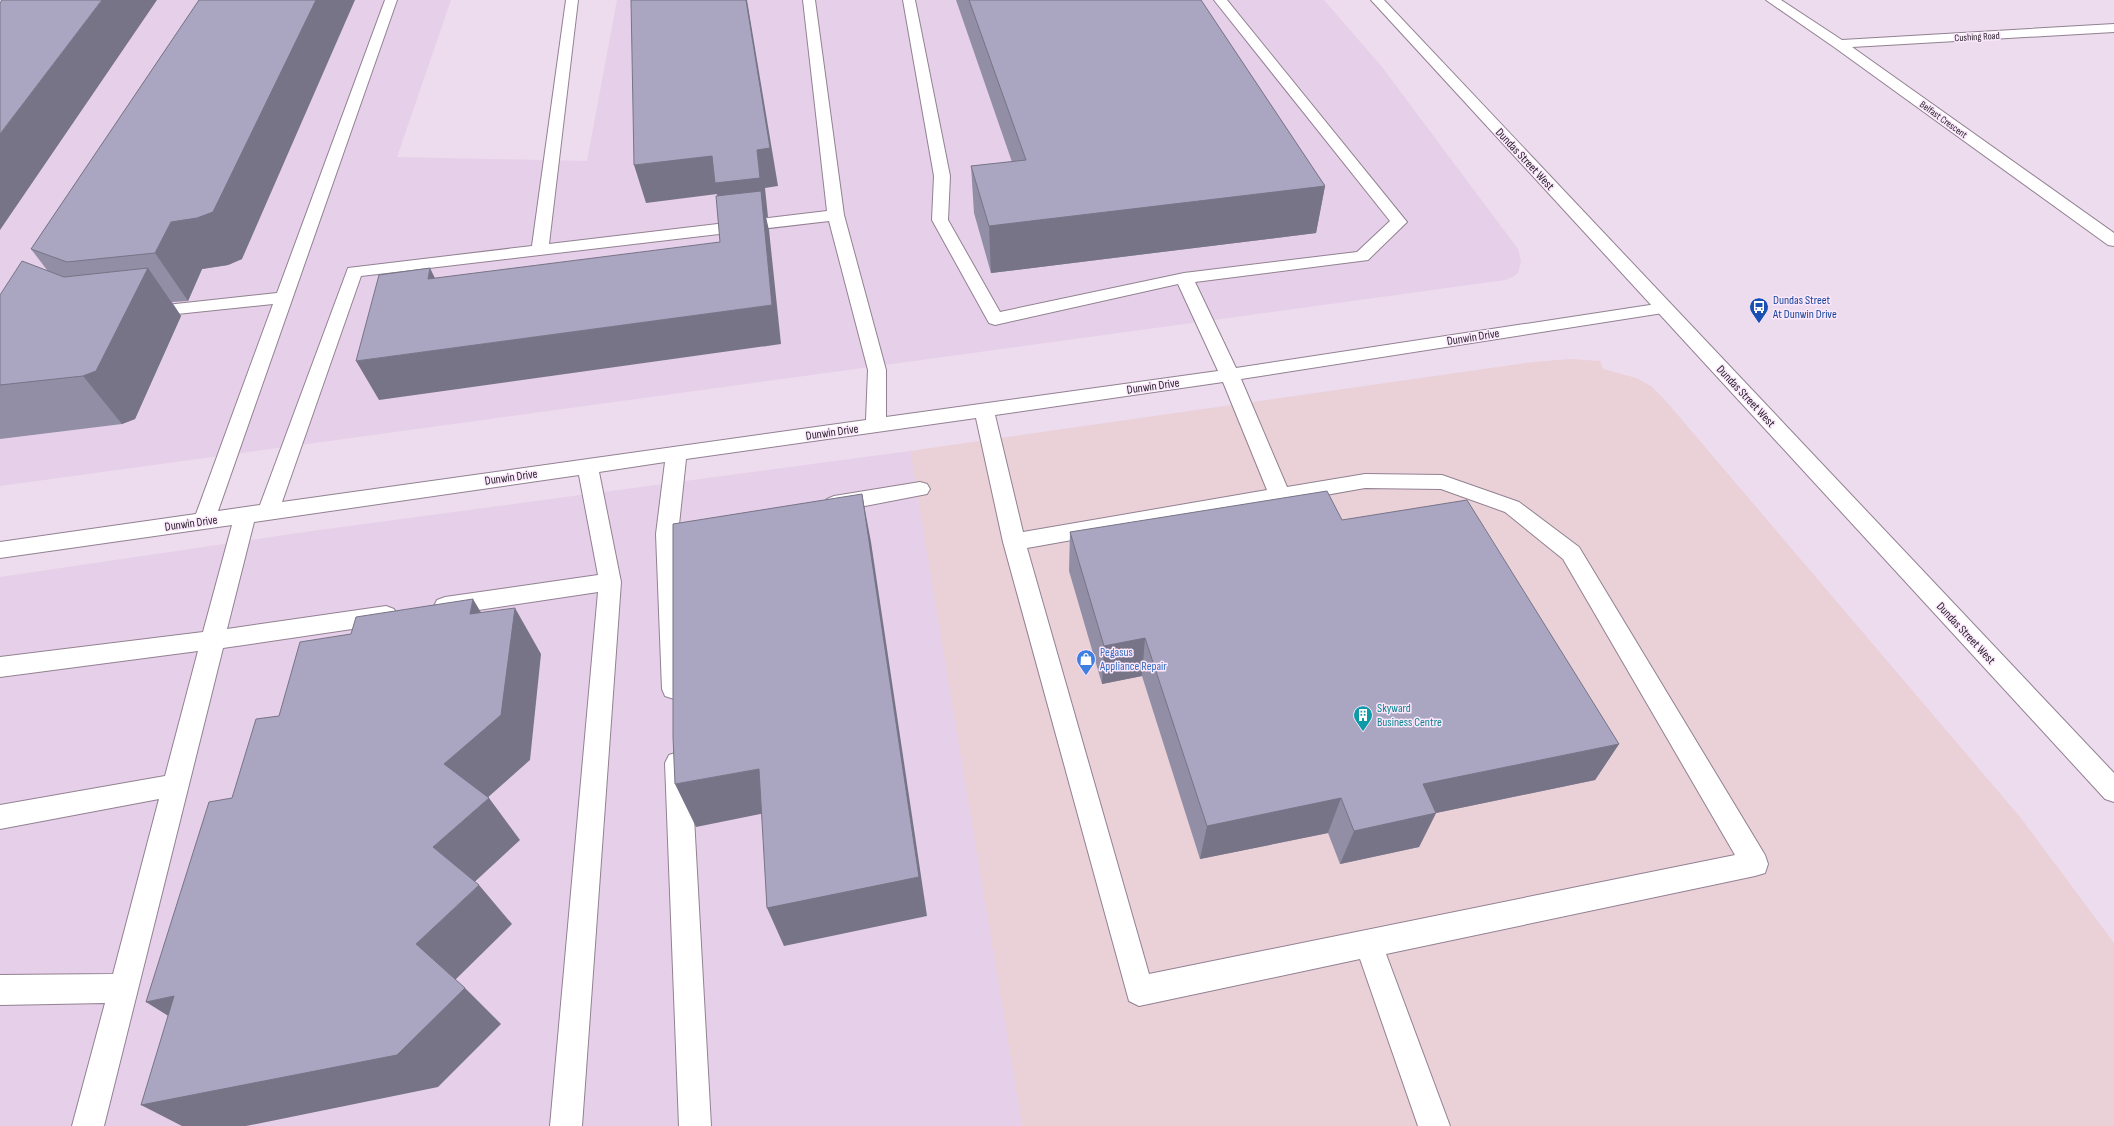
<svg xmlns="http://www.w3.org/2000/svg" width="2114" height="1126" font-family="'Sofia Sans Condensed',sans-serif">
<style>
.commercial{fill:#ead0d7}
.built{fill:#e6cfe8}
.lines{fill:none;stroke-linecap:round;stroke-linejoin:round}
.minor-casing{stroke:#928192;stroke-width:2}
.major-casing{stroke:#928192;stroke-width:2}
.minor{fill:#fff;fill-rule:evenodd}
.major{fill:#fff;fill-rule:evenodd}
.wall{fill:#928ea6}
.shaded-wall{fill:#777487}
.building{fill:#aaa5c1;stroke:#777487}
.labels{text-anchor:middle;stroke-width:3;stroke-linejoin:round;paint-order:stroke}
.far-street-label{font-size:10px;fill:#2a242b;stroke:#fbe8fc}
.street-label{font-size:12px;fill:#2a242b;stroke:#fbe8fc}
.transit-label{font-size:12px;fill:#164399;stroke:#fbe8fc;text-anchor:start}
.shop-label{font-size:12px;fill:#366cbe;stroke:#fbe8fc;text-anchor:start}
.culture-label{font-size:12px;fill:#0d838f;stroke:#fbe8fc;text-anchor:start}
</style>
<rect width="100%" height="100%" fill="#eddbee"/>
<path class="commercial" d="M1571 359 1600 361 1603 369 1636 378 1651 386 1665 400 2020 817 2114 943V1126H1022L910 451 1533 362Z"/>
<path class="built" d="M0 0H451L397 157 587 161 617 0H1324L1382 67 1518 249 1521 261 1518 273 1513 277 1505 280 0 486Z
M910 451 1022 1126H0V577L312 531Z"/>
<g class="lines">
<defs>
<path id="minor" d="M385 0H397L218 511 260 505 348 268 532 246 566 0H578L549 244 827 211 803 0H815L844 215 886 370V417L1218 371 1178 284 995 325 989 323 932 220 934 176 903 0H915L950 176 948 220 1000 312 1184 273 1357 252 1390 221 1214 0H1227L1407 222 1368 260 1195 282 1236 368 1663 303 1669 304 1672 308 1669 312 1663 313 1241 379 1287 487 1365 474 1442 475 1519 502 1579 547 1765 855 1768 864 1765 873 1755 876 1386 954 1450 1126H1418L1360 959 1139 1006 1129 1001 1003 542 976 418 686 459 678 534 686 689 683 696 674 699 665 696 662 689 656 534 665 462 599 472 621 582 582 1126H550L598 592 445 615 437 612 434 606 437 600 445 597 598 575 579 475 254 522 227 629 386 606 394 609 397 615 394 621 386 624 223 648 104 1126H72L105 1003 0 1005V975L113 974 159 799 0 829V805L165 776 198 651 0 677V657L203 632 232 525 0 558V542L196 514 273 304 148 317 142 316 139 312 142 308 148 307 277 293ZM829 221 868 370 866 420 282 502 361 276ZM1223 382 1267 490 1023 532 995 415ZM1365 488 1441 489 1505 512 1563 559 1735 855 1149 974 1027 548Z
M1766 0H1781L1842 40 2114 24V32L1852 47 2114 233V246L2108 245 1834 47Z
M920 482 927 484 930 489 927 494 834 512 827 509 823 504 827 499 834 496Z
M678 752 687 755 691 763 711 1126H679L665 763 669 755Z"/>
<path id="major" d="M1371 0H1384L2114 773V802L2105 799Z"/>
</defs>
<use href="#minor" class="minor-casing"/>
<use href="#major" class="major-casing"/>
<use href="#minor" class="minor"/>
<use href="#major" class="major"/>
</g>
<path class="wall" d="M199 0 242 259 228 265 202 269 188 301 172 302 181 316 135 419 122 424 0 439V295L47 270 31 249Z
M956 0H1201L1325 186 1316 233 991 273 974 213 971 166 1012 162Z
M1342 520 1619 744 1595 780 1436 813 1419 847 1340 864 1328 833 1200 859 1142 676 1102 684 1069 571 1070 532Z"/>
<path class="shaded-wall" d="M102 0H157L0 230V134Z
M316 0H355L242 259 228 265 202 269 188 301 155 253 171 222Z
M746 0H747L778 186 765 188 768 217H766L769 230 781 344 379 400 356 361 772 305 724 222 717 194 646 203 634 165 757 150Z
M1325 186 1316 233 991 273 989 226Z
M148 268 181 316 135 419 122 424 83 376Z
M430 268 449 307 428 279Z
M862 494 871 542 927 916 784 946 767 908Z
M473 599 501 646 470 614Z
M515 608 541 654 530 760 477 807 444 764Z
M1145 638 1142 676 1102 684 1104 646Z
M1619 744 1595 780 1407 819 1423 784Z
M759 769 775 811 696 827 675 784Z
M489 798 520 840 468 888 433 847Z
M1341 798 1328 833 1200 859 1207 826Z
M1436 813 1419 847 1340 864 1354 831Z
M479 885 512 924 454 981 416 944Z
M465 988 501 1024 438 1087 246 1126H182L141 1105Z
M174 996 202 1037 146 1002Z"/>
<path class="building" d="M2 0H102L0 134V3Z
M199 0H316L213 212 197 218 171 222 155 253 67 262 31 249Z
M631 0H746L770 148 757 150 760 178 715 183 712 156 634 165Z
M969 0H1201L1325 186 989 226 971 166 1026 160Z
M761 191 772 305 356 361 379 275 430 268 428 279 720 242 716 196Z
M22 261 64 277 148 268 96 371 83 376 0 385V295Z
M1327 491 1342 520 1467 500 1619 744 1423 784 1436 813 1354 831 1341 798 1207 826 1145 638 1104 646 1070 532Z
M862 494 919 877 767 908 759 769 675 784 673 737V524Z
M473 599 470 614 515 608 501 715 444 764 489 798 433 847 479 885 416 944 465 988 397 1055 141 1105 174 996 146 1002 209 802 232 798 256 719 279 716 300 642 351 634 356 617Z"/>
<defs>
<symbol id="bus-pin" viewBox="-11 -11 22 30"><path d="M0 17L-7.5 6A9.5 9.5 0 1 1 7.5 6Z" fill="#1a4fb4" stroke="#fbe8fc"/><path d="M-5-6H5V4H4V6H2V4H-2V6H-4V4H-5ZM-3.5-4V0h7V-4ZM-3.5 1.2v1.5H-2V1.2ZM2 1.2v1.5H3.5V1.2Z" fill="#fff"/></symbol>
<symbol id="shop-pin" viewBox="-11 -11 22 30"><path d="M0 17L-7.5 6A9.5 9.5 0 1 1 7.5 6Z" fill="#3f7fe0" stroke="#fbe8fc"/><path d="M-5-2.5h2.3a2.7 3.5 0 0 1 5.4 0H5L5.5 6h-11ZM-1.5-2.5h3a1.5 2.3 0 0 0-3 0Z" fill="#fff"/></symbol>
<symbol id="building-pin" viewBox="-11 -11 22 30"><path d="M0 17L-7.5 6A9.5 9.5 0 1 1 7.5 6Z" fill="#0f9aa8" stroke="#fbe8fc"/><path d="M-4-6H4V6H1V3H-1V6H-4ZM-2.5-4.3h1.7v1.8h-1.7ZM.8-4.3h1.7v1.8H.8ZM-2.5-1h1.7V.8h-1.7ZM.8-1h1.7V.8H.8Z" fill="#fff"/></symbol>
</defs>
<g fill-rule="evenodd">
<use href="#bus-pin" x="1748" y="296" width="22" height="30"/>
<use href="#shop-pin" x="1075" y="648" width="22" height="30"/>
<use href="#building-pin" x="1352" y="704" width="22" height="30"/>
</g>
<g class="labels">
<g class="far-street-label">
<text transform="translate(1977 36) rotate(-3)" y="4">Cushing Road</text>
<text transform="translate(1944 119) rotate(36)" y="4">Belfast Crescent</text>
</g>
<g class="street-label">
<text transform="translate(1525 159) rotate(47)" y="4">Dundas Street West</text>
<text transform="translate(1473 337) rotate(-9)" y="4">Dunwin Drive</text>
<text transform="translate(1153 386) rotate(-8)" y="4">Dunwin Drive</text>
<text transform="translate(1746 396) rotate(47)" y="4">Dundas Street West</text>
<text transform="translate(832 432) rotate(-8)" y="4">Dunwin Drive</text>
<text transform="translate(511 477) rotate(-8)" y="4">Dunwin Drive</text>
<text transform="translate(191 523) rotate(-8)" y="4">Dunwin Drive</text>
<text transform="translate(1966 633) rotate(47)" y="4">Dundas Street West</text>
</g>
<g class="transit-label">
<text x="1773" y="304">Dundas Street<tspan x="1773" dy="14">At Dunwin Drive</tspan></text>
</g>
<g class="shop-label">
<text x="1100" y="656">Pegasus<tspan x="1100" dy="14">Appliance Repair</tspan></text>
</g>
<g class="culture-label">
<text x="1377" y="712">Skyward<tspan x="1377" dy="14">Business Centre</tspan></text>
</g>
</g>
</svg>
